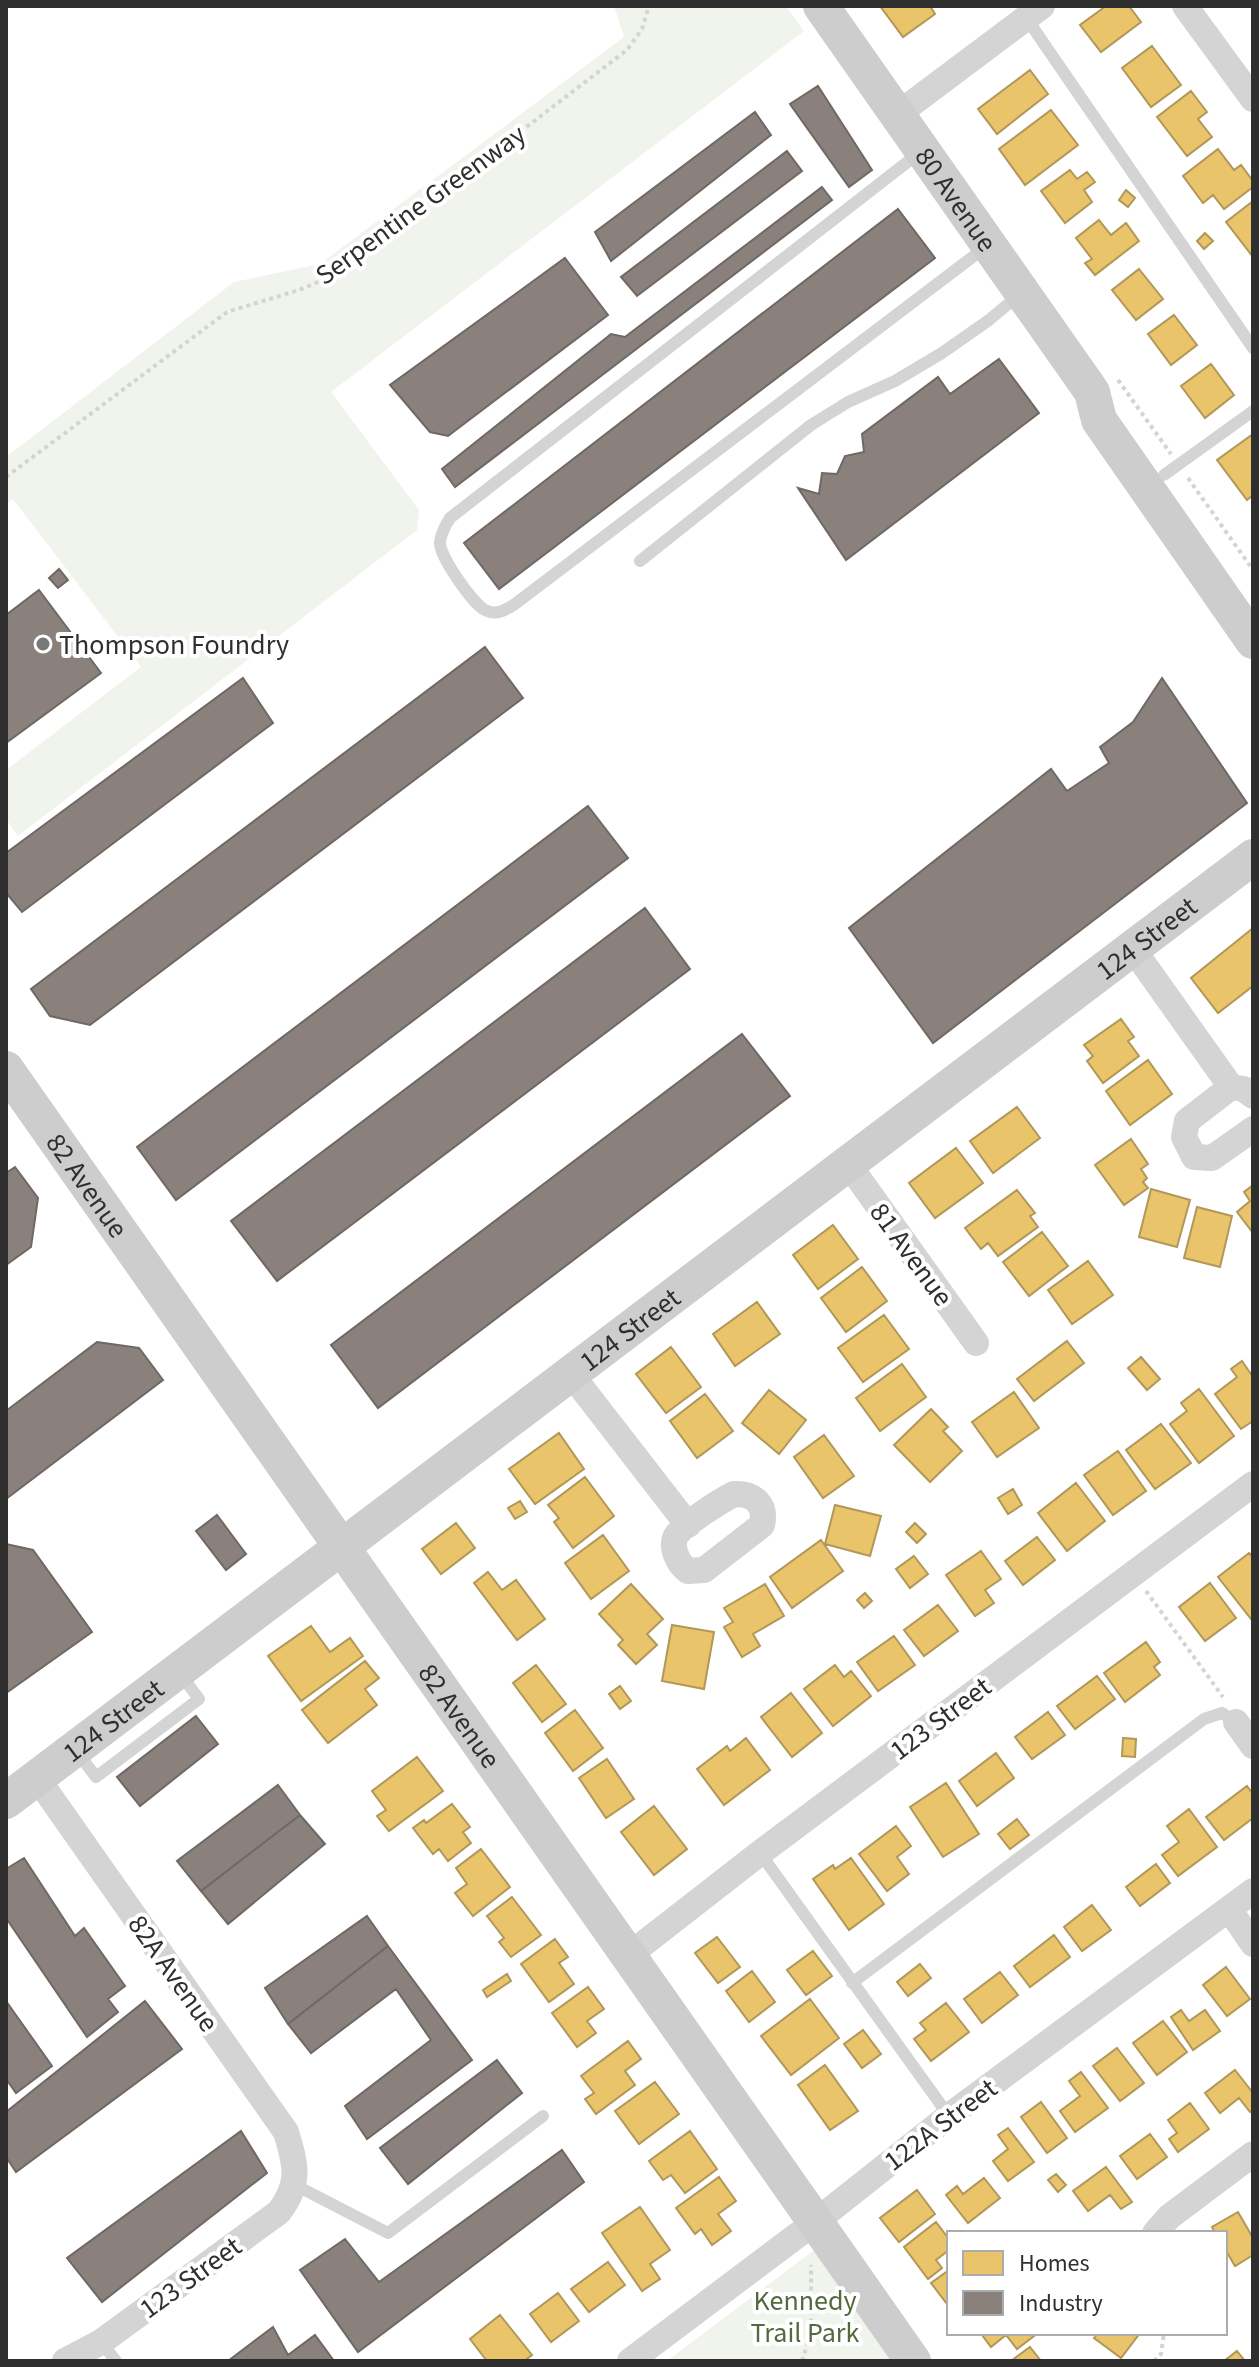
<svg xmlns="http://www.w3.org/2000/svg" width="1259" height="2367" font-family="'Source Sans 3',sans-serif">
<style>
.green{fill:#f1f4ed}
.homes{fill:#e9c46a;stroke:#b19758;stroke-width:2}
.industry{fill:#8a817c;stroke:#6f6865;stroke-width:2}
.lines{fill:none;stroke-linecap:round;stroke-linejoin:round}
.path{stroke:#d4d4d4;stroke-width:4;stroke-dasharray:4 4;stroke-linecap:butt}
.lane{stroke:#d4d4d4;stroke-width:12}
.street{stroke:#d4d4d4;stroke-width:26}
.secondary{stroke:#cdcdcd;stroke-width:36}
.poi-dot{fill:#787878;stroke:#fff;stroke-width:3}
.labels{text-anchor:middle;stroke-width:8;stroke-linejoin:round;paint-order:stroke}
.street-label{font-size:28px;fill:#2f2f2f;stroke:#fff}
.poi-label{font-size:28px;fill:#2f2f2f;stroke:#fff;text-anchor:start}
.park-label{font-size:28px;fill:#55683f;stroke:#fff}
</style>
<rect width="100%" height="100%" fill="#fff"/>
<path class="green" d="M614 6H786L804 31 331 392 419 510 417 530 18 836 6 819V770L141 667 13 499 6 504V457L234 282 320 264 624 37Z
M814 2250 893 2361H667Z"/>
<path class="homes" d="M880 6H930L935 14 903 37Z
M1106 6H1129L1141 22 1101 52 1080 25Z
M1152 46 1181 85 1151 107 1122 68Z
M1030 70 1048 94 997 134 978 109Z
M1191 91 1207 112 1198 119 1212 137 1187 156 1157 117Z
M1051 110 1078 145 1025 185 999 149Z
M1218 149 1234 170 1241 165 1253 181V187L1224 209 1213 195 1203 203 1183 176Z
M1070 170 1077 179 1087 172 1095 182 1084 190 1092 202 1065 223 1041 191Z
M1126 190 1135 198 1128 207 1119 200Z
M1253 201V257L1226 222Z
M1099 220 1111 235 1126 223 1139 241 1095 275 1085 263 1092 259 1076 238Z
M1205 233 1213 241 1204 249 1197 241Z
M1139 269 1163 299 1136 320 1112 290Z
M1174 315 1197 345 1171 365 1148 334Z
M1211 364 1234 395 1205 418 1181 386Z
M1253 434V495L1247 500 1217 460Z
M1253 928V986L1218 1013 1191 978Z
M1121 1019 1134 1037 1128 1041 1139 1056 1103 1083 1087 1061 1093 1056 1084 1045Z
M1148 1060 1172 1094 1130 1125 1106 1091Z
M1017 1107 1040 1138 993 1173 970 1141Z
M1131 1139 1148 1164 1141 1169 1147 1178 1143 1182 1148 1188 1124 1205 1095 1165Z
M956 1148 983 1183 935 1218 909 1183Z
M1253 1185V1233L1237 1212 1250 1201 1244 1192Z
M1151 1189 1190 1200 1177 1247 1139 1237Z
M1017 1190 1035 1213 1030 1216 1038 1227 998 1256 988 1243 981 1249 965 1228Z
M1197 1207 1232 1216 1220 1267 1184 1258Z
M833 1225 858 1259 818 1289 793 1255Z
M1042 1232 1068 1266 1029 1296 1003 1262Z
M1088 1261 1113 1295 1072 1324 1048 1290Z
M862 1267 887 1301 846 1332 821 1298Z
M757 1302 780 1334 735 1366 713 1334Z
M884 1315 909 1349 863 1382 838 1348Z
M1067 1341 1084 1363 1034 1401 1017 1379Z
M671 1347 701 1387 666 1413 636 1374Z
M1141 1357 1160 1379 1147 1390 1128 1368Z
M1242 1361 1253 1377V1421L1241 1429 1215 1394 1237 1377 1231 1369Z
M902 1364 926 1397 880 1431 856 1398Z
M1199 1389 1234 1436 1199 1463 1170 1424 1187 1411 1181 1403Z
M769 1390 806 1420 779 1454 742 1423Z
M1014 1392 1039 1428 997 1457 972 1422Z
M705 1394 733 1431 697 1458 670 1421Z
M931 1409 948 1427 943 1431 962 1451 930 1482 894 1445Z
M1161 1424 1191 1463 1155 1489 1126 1450Z
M559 1433 584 1469 535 1504 509 1469Z
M824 1435 854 1476 823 1498 794 1457Z
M1118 1451 1146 1491 1113 1515 1084 1475Z
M585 1477 614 1516 573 1548 554 1522 559 1518 548 1505Z
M1076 1483 1105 1521 1067 1551 1038 1513Z
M1013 1489 1022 1505 1008 1514 998 1498Z
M520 1501 527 1512 515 1519 508 1508Z
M835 1505 881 1516 870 1556 825 1544Z
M456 1523 475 1548 441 1574 422 1549Z
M915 1523 926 1534 917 1543 906 1532Z
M603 1535 629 1571 591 1599 565 1563Z
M1037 1537 1055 1560 1023 1585 1005 1561Z
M821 1540 843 1571 792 1608 770 1577Z
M981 1551 1001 1579 985 1590 994 1603 975 1616 946 1575Z
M1249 1553 1253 1557V1618L1251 1619 1218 1577Z
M914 1556 928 1574 910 1588 896 1569Z
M488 1572 502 1590 516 1580 545 1619 517 1640 474 1583Z
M1210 1583 1236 1618 1205 1641 1179 1607Z
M631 1584 663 1619 647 1634 657 1645 636 1664 618 1645 623 1640 599 1614Z
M765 1584 784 1616 753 1634 760 1646 742 1657 724 1627 733 1622 724 1608Z
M865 1593 872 1601 864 1608 857 1600Z
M938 1605 958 1631 924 1656 904 1630Z
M672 1625 714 1632 704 1689 662 1681Z
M311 1626 330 1652 350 1638 363 1656 301 1701 268 1656Z
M894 1636 915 1665 878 1691 857 1662Z
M1146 1642 1160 1662 1154 1667 1160 1675 1125 1702 1104 1673Z
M365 1661 379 1678 365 1689 377 1705 328 1743 302 1710Z
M536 1665 566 1704 542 1722 513 1683Z
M835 1665 844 1677 851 1671 871 1696 833 1726 804 1689Z
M1097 1676 1115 1699 1075 1729 1057 1706Z
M620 1686 631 1701 620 1709 609 1694Z
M791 1693 822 1733 792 1757 761 1717Z
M575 1710 603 1748 573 1771 545 1733Z
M1048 1712 1065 1735 1032 1759 1015 1737Z
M746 1738 770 1770 724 1805 697 1769 727 1746 730 1751Z
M1123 1738 1136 1739 1135 1757 1122 1756Z
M996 1753 1014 1778 977 1806 959 1781Z
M417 1757 443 1791 389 1831 377 1816 386 1810 372 1791Z
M607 1759 634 1799 606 1818 579 1778Z
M946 1783 979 1834 943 1857 910 1807Z
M1247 1786 1253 1794V1818L1224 1840 1206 1817Z
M452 1804 470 1827 463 1832 471 1843 448 1861 439 1849 433 1854 413 1828 424 1820 426 1823Z
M654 1806 687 1849 654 1875 621 1832Z
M1189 1809 1217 1847 1178 1876 1162 1855 1179 1842 1167 1826Z
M1017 1819 1029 1835 1010 1849 998 1834Z
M896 1826 911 1846 897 1857 909 1874 887 1891 859 1854Z
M481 1849 510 1887 473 1916 455 1893 467 1884 456 1868Z
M851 1858 884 1904 849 1930 813 1879 833 1865 835 1869Z
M1156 1864 1170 1883 1140 1906 1126 1887Z
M512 1897 541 1935 511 1957 499 1942 504 1938 487 1916Z
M1092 1905 1111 1930 1082 1951 1064 1927Z
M1054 1935 1070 1957 1030 1987 1014 1966Z
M717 1937 740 1967 718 1983 695 1953Z
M555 1939 568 1957 559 1963 574 1984 549 2002 521 1964Z
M813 1951 832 1976 806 1995 787 1970Z
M920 1964 931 1978 908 1996 897 1982Z
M1226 1967 1250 1999 1227 2016 1203 1985Z
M752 1971 775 2002 749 2022 726 1991Z
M1000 1972 1018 1995 982 2023 964 1999Z
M507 1974 511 1981 487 1997 483 1990Z
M588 1987 604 2009 587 2021 596 2033 577 2047 552 2013Z
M810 1999 839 2038 791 2075 761 2036Z
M946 2003 969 2032 931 2061 914 2039 926 2030 920 2023Z
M1181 2010 1189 2021 1205 2010 1220 2031 1193 2050 1171 2017Z
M1163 2021 1187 2052 1157 2075 1133 2043Z
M863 2030 881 2054 862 2068 844 2044Z
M628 2041 641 2059 625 2071 635 2085 596 2114 585 2099 594 2093 581 2076Z
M1117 2048 1144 2083 1120 2101 1093 2066Z
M825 2065 858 2111 830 2130 798 2085Z
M1235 2070 1253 2093V2110L1250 2112 1239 2098 1220 2113 1205 2093Z
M1081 2072 1108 2108 1075 2132 1060 2111 1080 2096 1069 2081Z
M655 2082 679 2114 639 2144 615 2111Z
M1041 2102 1067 2138 1047 2153 1021 2117Z
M1190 2103 1209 2129 1178 2152 1169 2139 1177 2133 1168 2120Z
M1008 2128 1034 2162 1008 2181 993 2161 1008 2149 998 2135Z
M690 2131 717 2169 685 2193 671 2175 663 2180 649 2161Z
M1150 2134 1167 2157 1137 2179 1120 2156Z
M1106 2167 1132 2202 1121 2209 1110 2195 1088 2211 1073 2191Z
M1056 2174 1066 2185 1058 2192 1048 2180Z
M719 2177 736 2201 718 2214 731 2231 712 2245 701 2229 695 2234 676 2208Z
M984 2178 1000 2198 968 2223 946 2195 957 2186 963 2194Z
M917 2190 935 2214 899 2242 880 2218Z
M640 2207 670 2250 650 2264 660 2279 642 2291 602 2233Z
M1238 2212 1253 2238V2255L1235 2266 1225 2249V2233H1215L1212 2227Z
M936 2222 949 2239V2250L936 2260 942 2268 928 2279 904 2247Z
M608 2262 625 2285 589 2312 571 2289Z
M949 2270V2302L947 2304 931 2283Z
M558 2293 579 2321 551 2342 530 2314Z
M500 2315 532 2355 524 2361H487L470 2339Z
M985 2333H1038L1017 2349 1006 2335 991 2347 982 2335Z
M1098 2333H1140L1121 2358 1094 2338Z
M1030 2347 1041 2361H1011Z
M1237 2351 1245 2361H1224Z"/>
<path class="industry" d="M818 86 872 170 849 187 790 104Z
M755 112 771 135 611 261 595 232Z
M787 151 802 171 637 296 621 277Z
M822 187 832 200 455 487 442 469 611 334 625 337Z
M898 209 935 258 499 589 464 543Z
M565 258 608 315 448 436 430 432 390 385Z
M999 359 1039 413 846 560 798 488 819 494 822 473 837 474 845 456 864 452 862 434 938 377 950 394Z
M59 569 68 580 58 588 49 578Z
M39 590 101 673 6 743V615Z
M485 647 523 698 90 1025 50 1016 31 989Z
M243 678 273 723 22 912 8 895 6 897V853Z
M1162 678 1247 803 933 1043 849 928 1051 769 1067 791 1109 763 1100 747 1133 722Z
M588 806 628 858 176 1200 137 1147Z
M645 908 690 969 277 1281 231 1221Z
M742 1034 790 1096 378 1408 331 1345Z
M15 1167 38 1198 31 1247 6 1265V1173Z
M97 1342 139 1348 163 1380 6 1499V1411Z
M217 1515 246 1554 226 1570 196 1531Z
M6 1544 33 1550 92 1632 6 1693Z
M196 1716 218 1744 140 1806 117 1777Z
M278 1785 300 1815 201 1891 177 1861Z
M300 1815 325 1844 228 1924 201 1891Z
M24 1858 75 1936 84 1928 125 1986 108 1999 118 2012 87 2037 6 1918V1869Z
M367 1916 388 1946 288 2024 265 1988Z
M388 1946 472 2060 367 2139 345 2106 431 2040 396 1989 311 2053 288 2024Z
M6 2001 52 2066 16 2093 6 2079Z
M145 2001 182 2049 16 2172 6 2157V2112Z
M497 2060 522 2093 408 2184 380 2148Z
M241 2131 267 2173 102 2302 67 2258Z
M562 2150 584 2182 358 2352 300 2270 345 2239 379 2282Z
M273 2327 288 2355 315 2335 334 2361H228Z"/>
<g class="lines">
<path class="path" d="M1118 380 1171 454
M6 477 227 312 299 290 330 277 627 50 642 29 649 6
M1188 478 1253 570
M1146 1591 1223 1697
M802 2361 811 2333V2265
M1154 2361 1161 2354 1164 2333"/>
<path class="lane" d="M1027 19 1253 348
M919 153 450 518C445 526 441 533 440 542 439 556 473 604 485 610 496 616 506 610 515 604L987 246
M1164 475 1253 411
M640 561 811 425 848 402 895 381 942 353 989 320 1020 294
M77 1752 96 1777 199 1699 179 1672
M760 1853 949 2116
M852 1983 1204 1719 1222 1713 1236 1722
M293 2184 388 2233 543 2116
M101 2342 116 2361"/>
<path class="street" d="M1185 6 1253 99
M898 114 1042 6
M1133 949 1231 1087
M1253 1096 1244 1089 1231 1087 1187 1121 1184 1137 1194 1157 1212 1158 1253 1129
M849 1165 976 1343
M571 1374 688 1525
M734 1494C753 1493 767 1504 762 1525L704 1570 688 1571C678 1564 670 1547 676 1536 682 1525 722 1500 734 1494Z
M1236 1722 1253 1746
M37 1778 286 2132C296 2165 301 2183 279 2212L101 2342 65 2361
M1229 1909 1253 1944
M629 1955 760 1853 1253 1484
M1155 2233 1169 2217 1253 2154
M630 2361 815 2222 949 2116 1253 1891"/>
<g class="secondary">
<path id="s1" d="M821 6 1092 392 1099 420 1253 641"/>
<path id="s2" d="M6 1069 913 2361"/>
<path id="s3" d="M6 1801 1253 857"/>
</g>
</g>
<circle class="poi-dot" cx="43" cy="644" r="8"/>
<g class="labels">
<g class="street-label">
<text dy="10" stroke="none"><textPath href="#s1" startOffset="236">80 Avenue</textPath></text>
<text transform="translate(420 204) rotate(-36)" y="10">Serpentine Greenway</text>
<text dy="10" stroke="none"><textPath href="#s3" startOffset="1430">124 Street</textPath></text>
<text dy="10" stroke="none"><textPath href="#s2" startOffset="142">82 Avenue</textPath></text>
<text transform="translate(912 1254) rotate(54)" y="10">81 Avenue</text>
<text dy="10" stroke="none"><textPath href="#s3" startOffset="782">124 Street</textPath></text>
<text dy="10" stroke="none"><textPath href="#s2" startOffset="790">82 Avenue</textPath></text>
<text transform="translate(940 1718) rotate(-37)" y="10">123 Street</text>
<text dy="10" stroke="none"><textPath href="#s3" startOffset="134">124 Street</textPath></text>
<text transform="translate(174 1973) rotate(55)" y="10">82A Avenue</text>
<text transform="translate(940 2124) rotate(-37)" y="10">122A Street</text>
<text transform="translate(190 2277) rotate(-36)" y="10">123 Street</text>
</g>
<g class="poi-label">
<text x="59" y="654">Thompson Foundry</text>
</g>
<g class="park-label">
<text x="805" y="2310">Kennedy<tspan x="805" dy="32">Trail Park</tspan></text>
</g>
</g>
<rect width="1259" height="2367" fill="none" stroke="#2f2f2f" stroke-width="16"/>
<rect x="947" y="2231" width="280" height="104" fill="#ffffff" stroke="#acacac" stroke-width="2"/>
<rect x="963" y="2251" width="40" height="24" fill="#e9c46a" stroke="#acacac" stroke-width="2"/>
<text x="1019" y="2271" font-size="24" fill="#2f2f2f">Homes</text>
<rect x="963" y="2291" width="40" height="24" fill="#8a817c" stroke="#acacac" stroke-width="2"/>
<text x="1019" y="2311" font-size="24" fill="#2f2f2f">Industry</text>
</svg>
